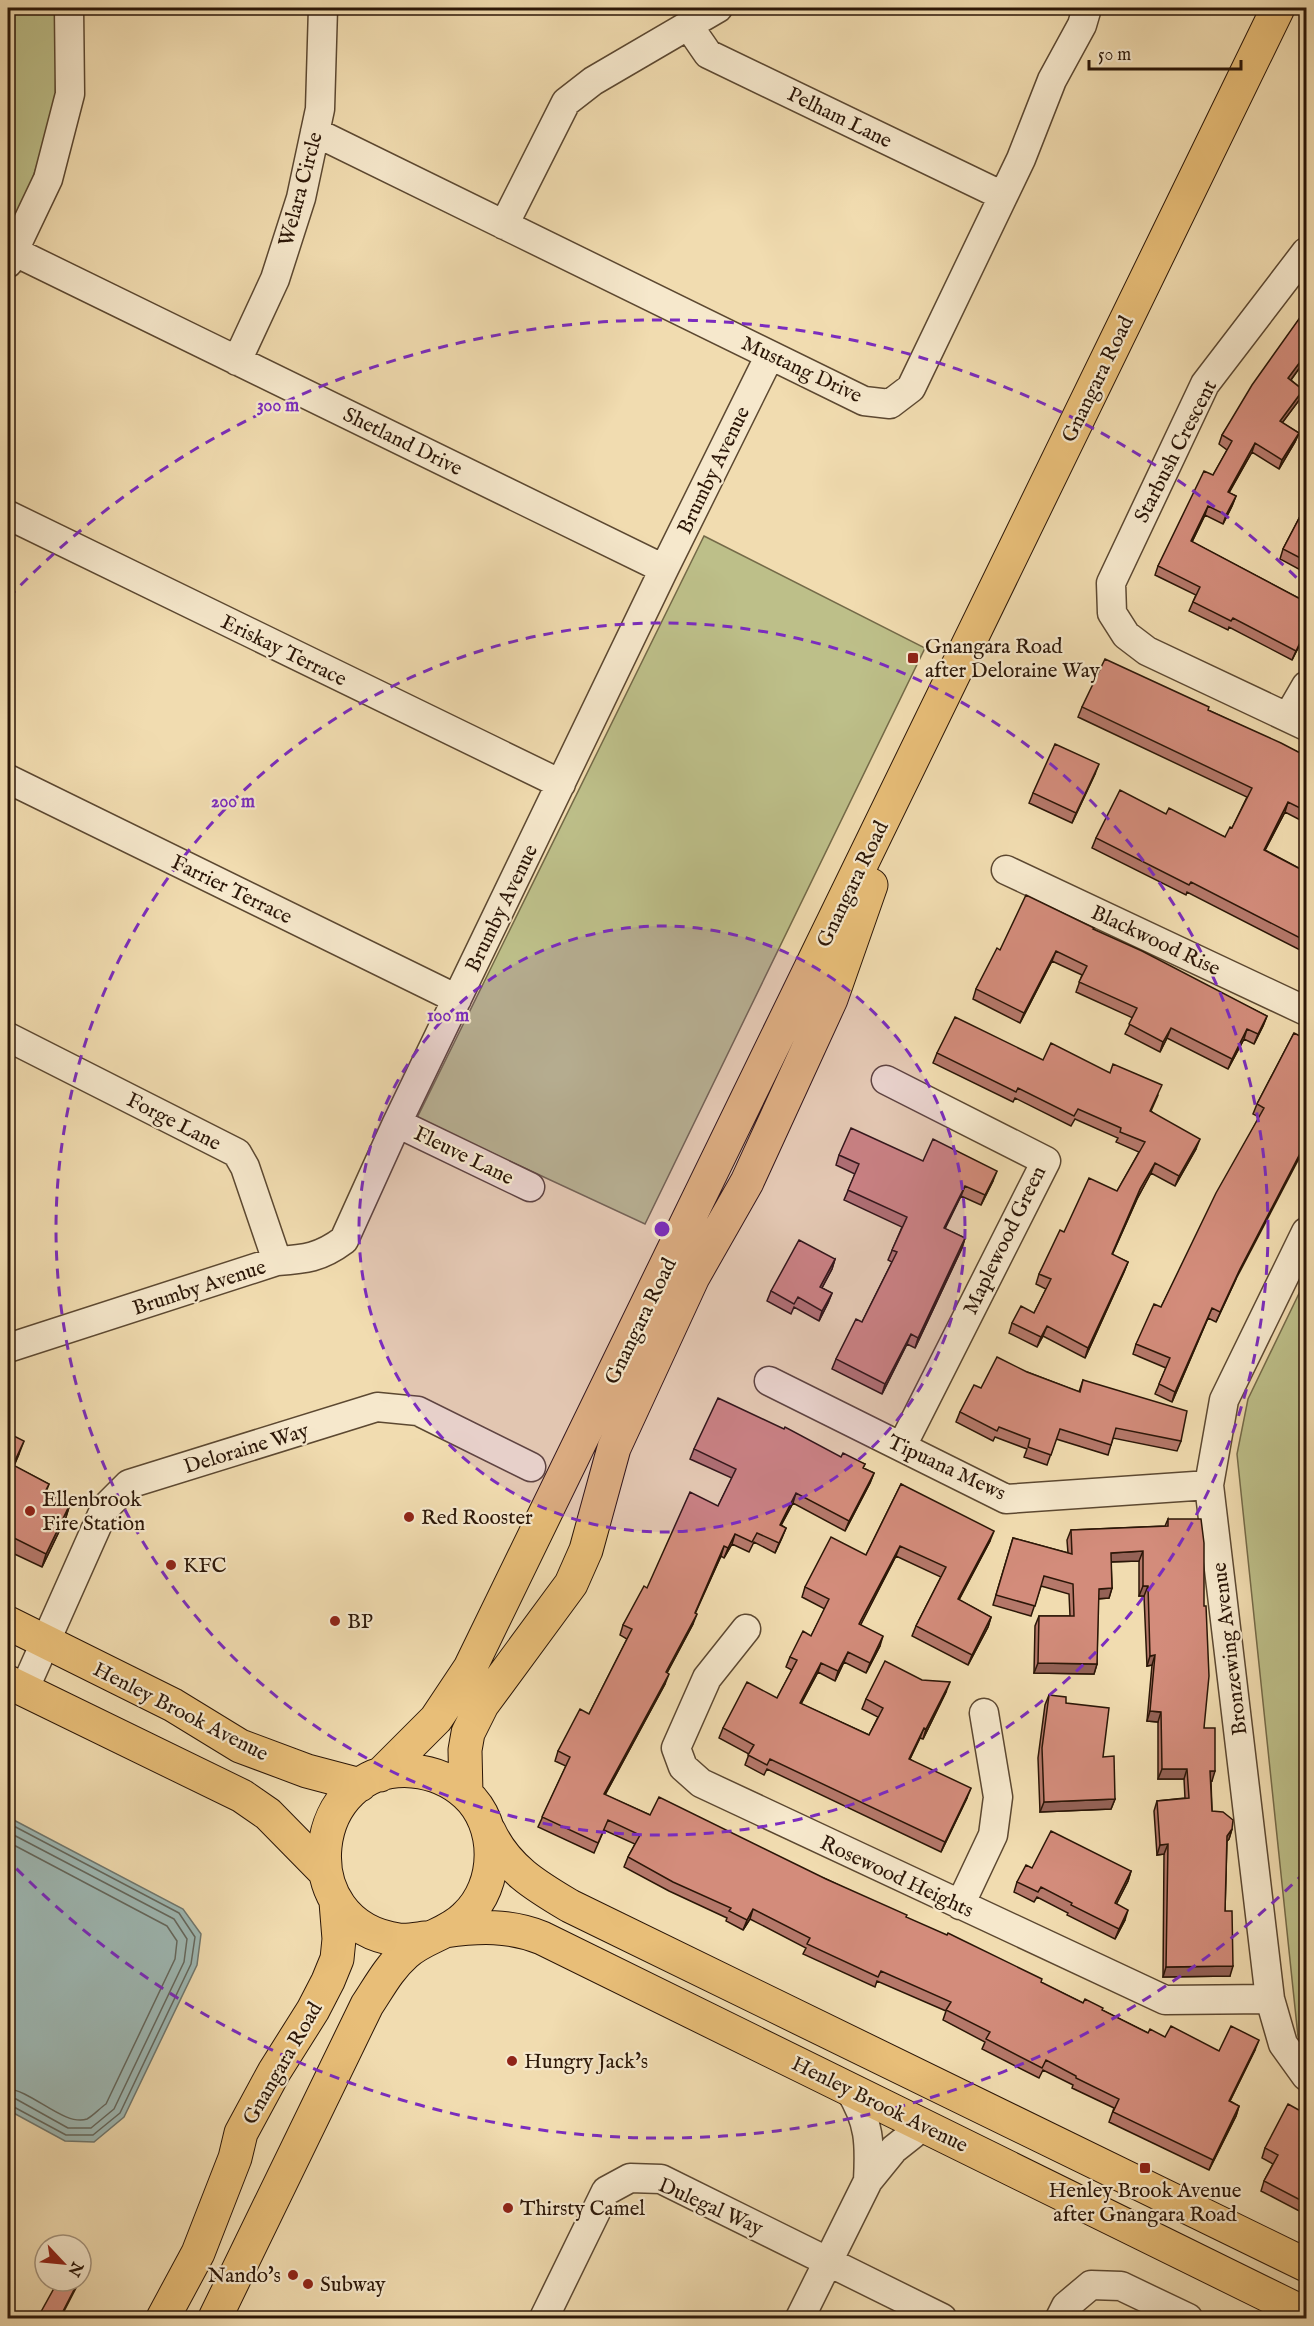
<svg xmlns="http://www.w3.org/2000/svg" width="1314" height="2326" font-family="'IM FELL English',serif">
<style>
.green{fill:#bdbf89;stroke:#746a48;stroke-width:1.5}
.water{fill:#9eb9b5;stroke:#70786f;stroke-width:1.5}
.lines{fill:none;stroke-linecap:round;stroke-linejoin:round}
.shore{stroke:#64685e;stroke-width:1.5}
.minor-casing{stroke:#5c4831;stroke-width:31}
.major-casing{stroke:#2b1607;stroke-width:35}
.minor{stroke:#f6e8cc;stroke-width:28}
.major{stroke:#e8be78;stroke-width:33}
.wall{fill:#b5786a;stroke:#2b1607;stroke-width:1.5}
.shaded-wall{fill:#946256;stroke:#2b1607;stroke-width:1.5}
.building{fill:#d38c7b;stroke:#2b1607;stroke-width:1.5}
.ring{fill:none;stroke:#7b2cbf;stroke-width:3;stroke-dasharray:10 8}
.poi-dot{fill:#8f2418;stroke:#f6e8cc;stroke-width:2}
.labels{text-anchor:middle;stroke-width:4.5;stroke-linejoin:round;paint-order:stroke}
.street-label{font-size:21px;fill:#2b1607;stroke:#f6e8cc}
.poi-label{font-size:21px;fill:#2b1607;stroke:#f6e8cc;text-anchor:start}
.centre{fill:#7b2cbf;stroke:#f6e8cc;stroke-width:3}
.ring-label{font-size:18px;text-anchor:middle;font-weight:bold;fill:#7b2cbf;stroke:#f6e8cc;stroke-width:4.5;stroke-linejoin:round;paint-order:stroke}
</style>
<rect width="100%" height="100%" fill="#f1dcb0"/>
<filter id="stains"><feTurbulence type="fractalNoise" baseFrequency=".00333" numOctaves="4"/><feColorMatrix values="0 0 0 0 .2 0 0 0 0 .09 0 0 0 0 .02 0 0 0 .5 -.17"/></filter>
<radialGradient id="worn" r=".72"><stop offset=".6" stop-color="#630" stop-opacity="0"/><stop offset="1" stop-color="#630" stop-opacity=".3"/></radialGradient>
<path class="green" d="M8 8H55L57 14 55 109 25 202 8 237Z
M704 536 925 648 645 1224 417 1118Z
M1306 1279V2060L1299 2046 1237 1454 1248 1399Z"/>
<path class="water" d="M8 1817 183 1909 201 1934 197 1965 124 2117 94 2142 65 2141 8 2110Z"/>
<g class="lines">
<path class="shore" d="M8 1823 179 1913 195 1937 191 1964 120 2113 93 2135H66L12 2106 8 2105
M8 1832 174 1919 187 1939 184 1962 114 2109 91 2128H68L16 2099 8 2098
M8 1842 167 1926 177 1941 175 1959 106 2104C100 2108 93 2116 87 2119 65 2127 31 2090 8 2089"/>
<defs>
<path id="minor" d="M688 25 708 54 1003 196
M315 132 864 401 890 404 911 388 1021 159 1052 80 1082 25 1087 8
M504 225 566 102 593 81 718 8
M13 251 664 569
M1306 252 1205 384 1111 583 1112 613 1126 635 1147 651 1306 726
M8 263 48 179 70 94 69 8
M237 361 275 279 301 198 320 109 323 8
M8 515 561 784
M1288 717 1306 686
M8 779 457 999
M1006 870 1306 1011
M8 1037 237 1153 245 1167 277 1261
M886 1080 1046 1161 902 1446
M397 1123 530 1187
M1306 1232 1224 1400 1209 1485 1270 1999 1283 2044 1306 2076
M8 1348 277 1261C305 1259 320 1258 344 1240L397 1123 664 569 770 355
M769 1381 1006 1499 1209 1485
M746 1629 707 1678 676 1748 683 1767 701 1783 1165 2000 1270 1999
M24 1690 105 1508 129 1484 377 1407 418 1411 531 1467
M960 1905 993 1835 998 1797 984 1713
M849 2089C870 2122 870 2144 868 2181
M544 2318 606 2191 630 2178 661 2179 942 2318
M800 2318 868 2181 894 2149 923 2126
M1060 2318 1066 2306 1091 2285 1121 2286 1188 2318"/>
<path id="major" d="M8 1623 173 1705 240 1746 307 1771 360 1785
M8 1682 242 1796 268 1814 324 1871
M380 1775 436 1719 470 1668 1278 8
M466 1794 465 1750 468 1733 482 1705 571 1584 586 1550 614 1448 693 1277 747 1182 831 999 871 885
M489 1831C506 1868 536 1886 570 1906L1306 2265
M445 1931C479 1926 510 1925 542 1938L1306 2314
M163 2318 198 2253 235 2158 241 2133 274 2072 313 2010 328 1981 337 1959 339 1939 336 1902
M215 2318 367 2005C379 1987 389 1968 405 1954 423 1937 449 1934 466 1916 499 1885 500 1825 466 1794 452 1781 433 1773 413 1771 308 1762 288 1925 399 1940 407 1941 417 1939 426 1938"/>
</defs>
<use href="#minor" class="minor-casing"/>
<use href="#major" class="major-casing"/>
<use href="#minor" class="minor"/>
<use href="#major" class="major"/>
</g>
<path class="wall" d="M1306 309V365L1303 363 1291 380 1303 390 1300 399 1282 423 1299 433 1295 442 1279 469 1252 452 1229 493 1236 496 1232 506 1223 524 1205 515 1192 542 1306 602V632L1292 660 1229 627 1228 630 1189 611 1196 595 1155 575 1158 566 1213 475 1227 450 1219 444 1222 435Z
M1306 505V573L1280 559 1283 549Z
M1082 707 1208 710 1306 756V823L1285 812 1265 850 1306 872V942L1302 951 1187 892 1186 895 1092 848 1096 838 1166 814 1225 837 1232 828 1247 797 1078 717Z
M1095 774 1072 823 1029 803 1033 793Z
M1093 929 1267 1016 1263 1026 1254 1044 1244 1039 1228 1069 1167 1038 1160 1052 1125 1034 1133 1018 1076 992 1082 975 1052 961 1020 1023 973 999 976 989 1000 950Z
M1294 1033 1236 1279 1216 1322 1208 1318 1172 1402 1155 1394 1166 1368 1133 1354 1136 1344 1161 1307 1259 1117 1253 1114 1257 1104Z
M937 1053 1043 1060 1110 1073 1158 1095 1151 1111 1196 1149 1175 1186 1151 1173 1137 1199 1112 1255 1128 1262 1124 1272 1085 1358 1043 1336 1037 1347 1009 1333 1012 1323 1034 1313 1046 1289 1036 1284 1039 1274 1064 1232 1117 1191 1139 1152 1116 1142 1118 1138 1075 1119 1071 1126 1015 1098 1013 1102 933 1063Z
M839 1155 923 1161 993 1181 981 1205 961 1196 945 1229 965 1238 962 1248 915 1348 907 1344 882 1394 832 1369 836 1359 862 1322 892 1262 888 1260 902 1227 844 1200 855 1174 836 1165Z
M835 1259 832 1269 822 1288 832 1293 828 1303 819 1321 794 1307 791 1314 767 1301 771 1291Z
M1027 1372 1079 1392 1083 1380 1181 1441 1177 1451 1113 1438 1108 1455 1056 1439 1047 1465 1024 1457 1027 1449 995 1437 993 1441 956 1422 960 1412 981 1388Z
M8 1433 19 1454 14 1466 49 1484 46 1492 70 1504 66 1517 42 1567 8 1551Z
M694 1449 841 1457 865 1464 863 1468 874 1473 870 1483 845 1531 793 1503 781 1525 786 1528 775 1553 754 1542 749 1552 732 1544 724 1558 721 1556 695 1613 693 1624 667 1673 665 1684 605 1795 650 1815 826 1879 1083 2003 1102 2010 1148 2033 1219 2051 1255 2050 1230 2101 1239 2106 1236 2116 1209 2170 1109 2122 1114 2108 1072 2088 1073 2085 1043 2070 1039 2078 982 2049 985 2042 943 2020 946 2011 877 1981 875 1987 803 1954 806 1948 750 1919 743 1930 726 1921 727 1918 669 1891 624 1867 628 1857 635 1844 604 1830 594 1853 538 1827 566 1766 555 1761 558 1751 589 1714 627 1639 620 1635 623 1625 647 1588 718 1506 732 1478 690 1459Z
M901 1484 990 1541 959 1600 991 1617 988 1627 968 1665 912 1636 916 1626 941 1577 896 1556 860 1625 880 1646 866 1673 844 1662 835 1681 818 1672 801 1704 869 1735 878 1717 862 1709 866 1699 946 1692 923 1739 920 1738 910 1759 967 1798 941 1852 767 1769 764 1775 745 1765 749 1754 719 1738 723 1728 777 1698 792 1670 786 1667 790 1657 811 1636 825 1609 802 1597 805 1587 866 1555Z
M1168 1519 1204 1728 1212 1781H1211L1212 1811 1232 1829 1229 1839 1227 1841 1225 1911 1230 1976 1163 1977 1164 1854 1157 1855 1154 1811 1157 1801 1185 1798 1184 1779H1158V1722L1147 1721 1152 1665 1147 1666 1144 1596H1139V1561L1111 1562 1112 1588 1109 1598 1098 1599 1097 1664 1094 1674 1034 1673 1035 1626 1039 1616H1070L1069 1594 1041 1586 1031 1616 993 1605 1013 1538 1068 1553 1067 1540 1071 1530 1165 1526Z
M1049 1695 1066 1703 1115 1799 1111 1809 1040 1812 1038 1758 1045 1705Z
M1032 1868 1131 1871 1128 1881 1116 1904 1125 1920 1115 1939 1067 1915 1068 1913 1037 1897 1034 1902 1014 1892 1017 1882Z
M1306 2114V2206L1303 2213 1261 2191 1264 2181 1273 2164 1262 2158 1265 2148Z"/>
<path class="shaded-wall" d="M1306 354 1303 363 1285 388 1288 378Z
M1303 390 1300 399 1276 431 1280 421Z
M1299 433 1295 442 1279 469 1282 460Z
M1255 443 1252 452 1224 501 1228 492Z
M1236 496 1232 506 1223 524 1226 515Z
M1208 506 1205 515 1188 550 1191 541Z
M1306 630V632L1292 660 1296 651Z
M1099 764 1095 774 1072 823 1076 813Z
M1288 802 1285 812 1260 860 1264 850Z
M1056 951 1052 961 1020 1023 1024 1013Z
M1267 1016 1263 1026 1254 1044 1258 1034Z
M1171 1028 1167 1038 1160 1052 1163 1042Z
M1247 1029 1244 1039 1228 1069 1232 1059Z
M1200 1139 1196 1149 1175 1186 1179 1176Z
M1306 1142V1145L1236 1279 1216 1322 1240 1269Z
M1155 1163 1151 1173 1137 1199 1108 1264 1140 1189Z
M997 1171 993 1181 981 1205 985 1195Z
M965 1186 961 1196 940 1238 944 1228Z
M965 1238 962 1248 915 1348 918 1338Z
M835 1259 832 1269 817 1297 820 1287Z
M1128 1262 1124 1272 1085 1358 1088 1348Z
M832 1293 828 1303 819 1321 822 1311Z
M1212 1308 1208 1318 1172 1402 1175 1392Z
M1047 1326 1043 1336 1037 1347 1041 1337Z
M911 1334 907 1344 882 1394 885 1384Z
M24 1441 19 1454 8 1478 13 1465Z
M874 1473 870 1483 845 1531 849 1521Z
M796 1493 793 1503 776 1535 780 1525Z
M70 1504 66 1517 42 1567 46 1554Z
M786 1528 782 1538 775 1553 779 1543Z
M994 1531 990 1541 954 1609 958 1599Z
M735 1534 732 1544 724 1558 728 1548Z
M724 1546 721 1556 691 1623 695 1613Z
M900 1546 896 1556 856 1634 859 1624Z
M1143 1551 1139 1561 1107 1562 1111 1553Z
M1143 1586H1148L1144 1596H1139Z
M1112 1588 1109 1598 1095 1599 1099 1589Z
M697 1614 693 1624 662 1682 666 1672Z
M991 1617 988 1627 968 1665 972 1655Z
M883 1636 880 1646 866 1673 870 1663Z
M848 1652 844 1662 835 1681 838 1671Z
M1155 1655 1152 1665 1147 1666 1150 1656Z
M821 1663 818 1672 796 1713 800 1703Z
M1038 1663 1097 1664 1094 1674 1034 1673Z
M669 1674 665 1684 600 1804 604 1794Z
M950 1682 946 1692 923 1739 926 1729Z
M1150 1711 1161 1712 1158 1722 1147 1721Z
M924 1728 920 1738 905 1769 909 1759Z
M1162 1769H1187L1184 1779H1158Z
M1210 1771H1215L1212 1781H1207Z
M971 1788 967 1798 941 1852 945 1842Z
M1115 1799 1111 1809 1040 1812 1044 1802Z
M1232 1829 1229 1839 1223 1846 1227 1836Z
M1168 1844 1164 1854 1157 1855 1160 1845Z
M1131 1871 1128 1881 1112 1913 1115 1903Z
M753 1909 750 1919 743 1930 747 1920Z
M1128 1910 1125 1920 1115 1939 1119 1929Z
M1233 1966 1230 1976 1163 1977 1166 1967Z
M1259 2040 1255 2050 1225 2111 1229 2101Z
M1239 2106 1236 2116 1209 2170 1213 2160Z
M78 2282 76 2288 60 2319H59Z"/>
<path class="building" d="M1306 309V354L1288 378 1303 390 1280 421 1299 433 1282 460 1255 443 1228 492 1236 496 1226 515 1208 506 1191 541 1306 602V630L1296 651 1233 618 1231 621 1193 602 1200 587 1158 566 1204 471 1213 475 1232 441 1222 435 1252 385Z
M1306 505V561L1283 549Z
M1105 659 1209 707 1208 710 1281 743 1306 756V811L1288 802 1264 850 1306 872V913L1305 915 1306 916V941L1191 882 1189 885 1096 838 1120 790 1166 814 1169 808 1225 837 1230 827 1232 828 1252 788 1082 707Z
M1055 744 1099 764 1076 813 1033 793Z
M1026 895 1094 928 1093 929 1142 951 1267 1016 1258 1034 1247 1029 1232 1059 1171 1028 1163 1042 1129 1024 1137 1008 1079 982 1087 966 1056 951 1024 1013 976 989 997 948 1000 950Z
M955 1017 1043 1060 1051 1043 1110 1073 1113 1064 1162 1085 1150 1111 1200 1139 1179 1176 1155 1163 1140 1189 1112 1254 1128 1262 1088 1348 1047 1326 1041 1337 1012 1323 1021 1306 1034 1313 1051 1279 1039 1274 1060 1230 1064 1232 1089 1178 1117 1191 1145 1142 1120 1132 1121 1128 1078 1109 1074 1116 1018 1088 1016 1092 937 1053Z
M1294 1033 1306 1039V1142L1240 1269 1220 1312 1212 1308 1175 1392 1159 1384 1170 1358 1136 1344 1154 1304 1161 1307 1216 1193 1264 1108 1257 1104Z
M851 1128 923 1161 933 1139 997 1171 985 1195 965 1186 944 1228 965 1238 918 1338 911 1334 885 1384 836 1359 856 1319 862 1322 897 1252 892 1250 907 1217 848 1190 859 1164 839 1155Z
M799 1240 835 1259 820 1287 832 1293 822 1311 798 1297 794 1304 771 1291Z
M997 1357 1027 1372 1080 1392 1083 1380 1187 1411 1181 1441 1116 1428 1111 1445 1060 1429 1051 1455 1028 1447 1030 1439 999 1427 997 1431 960 1412 974 1385 981 1388Z
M718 1398 784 1429 785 1427 841 1457 843 1453 865 1464 863 1468 874 1473 849 1521 796 1493 780 1525 786 1528 779 1543 757 1533 752 1542 735 1534 728 1548 724 1546 695 1613 697 1614 666 1672 669 1674 604 1794 650 1815 659 1797 826 1879 907 1915 906 1917 947 1935 948 1933 958 1938 1042 1979 1041 1982 1083 2003 1085 1999 1103 2008 1102 2010 1148 2033 1150 2029 1165 2037 1171 2026 1219 2051 1231 2026 1259 2040 1229 2101 1239 2106 1213 2160 1113 2112 1119 2099 1076 2078V2076L1046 2060 1042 2068 986 2039 990 2032 946 2010 951 2002 881 1971 878 1977 807 1944 810 1938 753 1909 747 1920 729 1911 731 1908 673 1882 628 1857 640 1835 608 1820 598 1843 542 1817 570 1757 558 1751 580 1709 589 1714 632 1629 623 1625 644 1586 647 1588 690 1492 718 1506 736 1469 694 1449Z
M8 1433 24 1441 13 1465 49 1484 45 1492 70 1504 46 1554 8 1535Z
M901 1484 994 1531 958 1599 991 1617 972 1655 916 1626 946 1567 900 1546 859 1624 883 1636 870 1663 848 1652 838 1671 821 1663 800 1703 869 1735 883 1708 866 1699 885 1661 922 1680 950 1682 926 1729 924 1728 909 1759 971 1788 945 1842 770 1759 767 1765 748 1755 754 1745 723 1728 747 1682 777 1698 797 1660 790 1657 803 1631 811 1636 829 1599 805 1587 831 1537 866 1555Z
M1168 1519H1201L1204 1543V1606H1206L1209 1676 1204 1728H1215V1771H1210L1212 1811 1223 1812 1233 1820 1232 1829 1227 1836 1225 1911H1232L1233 1966 1166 1967 1168 1844 1160 1845 1157 1801 1189 1798 1187 1769H1162L1161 1712 1150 1711 1155 1655 1150 1656 1148 1586H1143V1551L1111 1553 1112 1588 1099 1589 1097 1664 1038 1663 1039 1616H1074L1073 1584 1044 1576 1035 1606 996 1595 1013 1538 1072 1554 1071 1530 1168 1526Z
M1049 1695 1066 1697V1703L1109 1708 1103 1757 1114 1756 1115 1799 1044 1802 1042 1748Z
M1051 1831 1131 1871 1115 1903 1128 1910 1119 1929 1071 1905 1072 1903 1041 1887 1038 1892 1017 1882 1026 1865 1032 1868Z
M1288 2104 1306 2114V2203L1264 2181 1278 2155 1265 2148Z
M58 2281H76L78 2282 59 2319H37Z"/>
<circle cx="662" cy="1229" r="303" fill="#7b2cbf" fill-opacity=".12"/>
<g class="ring">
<circle cx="662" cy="1229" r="303"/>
<circle cx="662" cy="1229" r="606"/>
<path d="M1305 1872A909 909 0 0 1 8 1860M8 598A909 909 0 0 1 1305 586"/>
</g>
<g class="poi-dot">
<rect x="907" y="652" width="12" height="12" rx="3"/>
<circle cx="30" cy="1511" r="6"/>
<circle cx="409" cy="1517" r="6"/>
<circle cx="171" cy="1565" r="6"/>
<circle cx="335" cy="1621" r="6"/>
<circle cx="512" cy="2061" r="6"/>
<rect x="1139" y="2162" width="12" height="12" rx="3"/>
<circle cx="508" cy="2208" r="6"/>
<circle cx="293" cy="2275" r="6"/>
<circle cx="308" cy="2284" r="6"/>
</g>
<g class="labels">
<g class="street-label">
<text transform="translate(840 117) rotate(26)" y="7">Pelham Lane</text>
<text transform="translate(300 189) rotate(-75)" y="7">Welara Circle</text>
<text transform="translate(802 369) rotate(25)" y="7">Mustang Drive</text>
<text transform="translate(1097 379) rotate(-64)" y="7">Gnangara Road</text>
<text transform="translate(403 441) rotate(26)" y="7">Shetland Drive</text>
<text transform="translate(1175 451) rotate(-63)" y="7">Starbush Crescent</text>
<text transform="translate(713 470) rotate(-64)" y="7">Brumby Avenue</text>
<text transform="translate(284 650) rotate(26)" y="7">Eriskay Terrace</text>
<text transform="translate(852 884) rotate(-64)" y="7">Gnangara Road</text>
<text transform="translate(232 889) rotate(26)" y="7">Farrier Terrace</text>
<text transform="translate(501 908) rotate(-64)" y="7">Brumby Avenue</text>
<text transform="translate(1156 940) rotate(25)" y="7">Blackwood Rise</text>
<text transform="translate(174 1121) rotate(27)" y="7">Forge Lane</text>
<text transform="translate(464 1155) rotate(26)" y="7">Fleuve Lane</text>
<text transform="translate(1004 1240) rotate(-64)" y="7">Maplewood Green</text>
<text transform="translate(199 1287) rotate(-18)" y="7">Brumby Avenue</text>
<text transform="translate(640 1321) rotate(-64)" y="7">Gnangara Road</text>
<text transform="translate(246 1448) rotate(-17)" y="7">Deloraine Way</text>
<text transform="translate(947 1467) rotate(25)" y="7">Tipuana Mews</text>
<text transform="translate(1229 1649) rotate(-97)" y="7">Bronzewing Avenue</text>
<text transform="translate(181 1711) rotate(27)" y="7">Henley Brook Avenue</text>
<text transform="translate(897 1876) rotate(25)" y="7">Rosewood Heights</text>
<text transform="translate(282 2063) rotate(-60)" y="7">Gnangara Road</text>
<text transform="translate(880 2104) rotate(26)" y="7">Henley Brook Avenue</text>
<text transform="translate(711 2206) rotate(24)" y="7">Dulegal Way</text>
</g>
<g class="poi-label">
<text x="925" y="653">Gnangara Road<tspan x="925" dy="24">after Deloraine Way</tspan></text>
<text x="42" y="1506">Ellenbrook<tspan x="42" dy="24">Fire Station</tspan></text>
<text x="421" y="1524">Red Rooster</text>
<text x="183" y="1572">KFC</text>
<text x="347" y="1628">BP</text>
<text x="524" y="2068">Hungry Jack's</text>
<text x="1145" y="2197" text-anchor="middle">Henley Brook Avenue<tspan x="1145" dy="24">after Gnangara Road</tspan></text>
<text x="520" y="2215">Thirsty Camel</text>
<text x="281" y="2282" text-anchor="end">Nando's</text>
<text x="320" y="2291">Subway</text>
</g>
</g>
<circle cx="662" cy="1229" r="9" class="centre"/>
<g class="ring-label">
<text x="278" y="411">300 m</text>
<text x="233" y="807">200 m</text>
<text x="448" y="1021">100 m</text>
</g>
<rect width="1314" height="2326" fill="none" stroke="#f1dcb0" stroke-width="30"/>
<rect x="9" y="9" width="1296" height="2308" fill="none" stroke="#2b1607" stroke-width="3"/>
<rect x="15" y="15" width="1284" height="2296" fill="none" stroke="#2b1607" stroke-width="1.5"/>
<g transform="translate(63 2263) rotate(116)"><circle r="28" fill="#f6e8cc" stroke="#a5947d" stroke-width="1.5"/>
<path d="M0-4.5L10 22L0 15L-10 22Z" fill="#8f2418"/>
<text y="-9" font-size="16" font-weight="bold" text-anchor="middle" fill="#2b1607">N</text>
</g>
<path d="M1089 60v9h152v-9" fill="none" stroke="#2b1607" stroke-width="3"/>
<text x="1098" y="60" font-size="18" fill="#2b1607" stroke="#f6e8cc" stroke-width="4.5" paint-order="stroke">50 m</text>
<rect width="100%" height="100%" filter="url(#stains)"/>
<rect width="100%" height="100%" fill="url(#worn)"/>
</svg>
